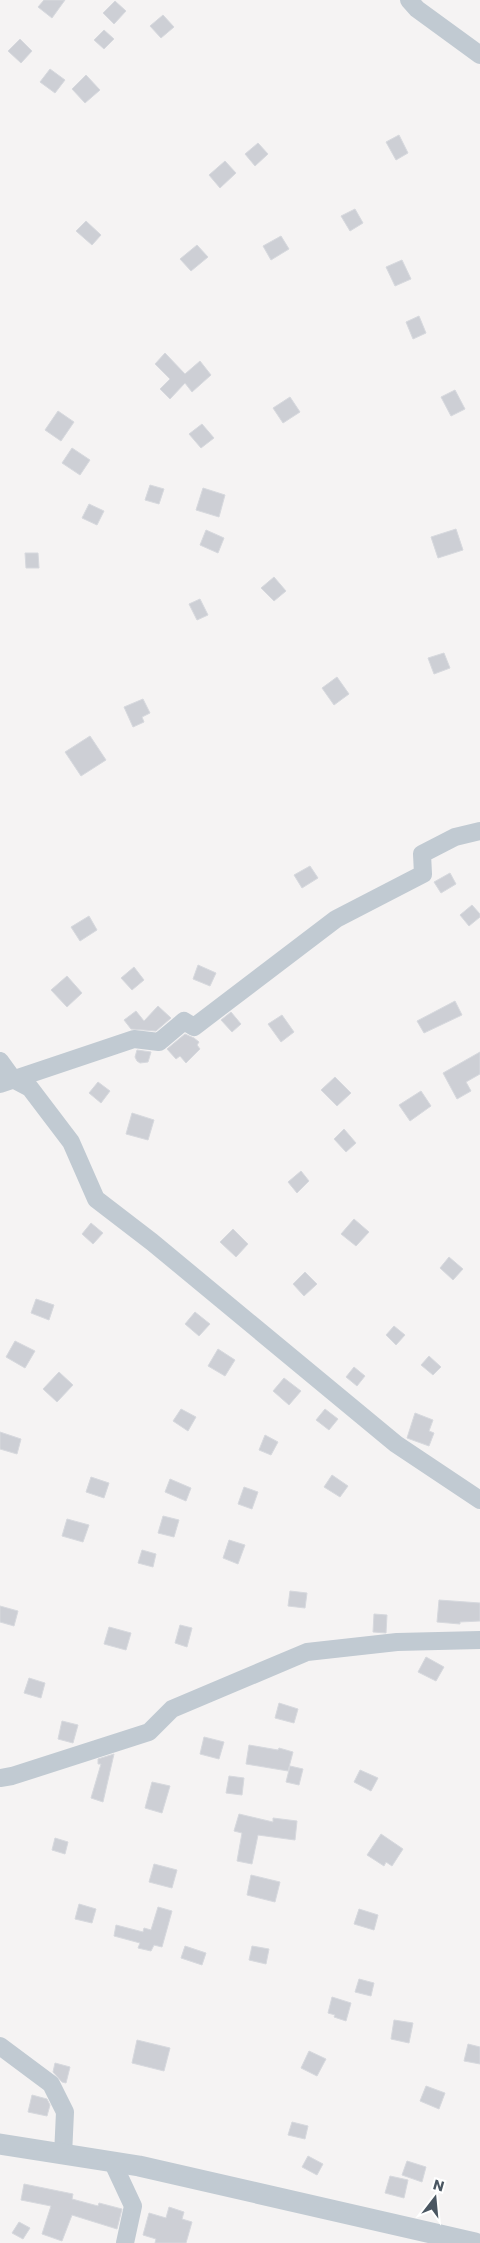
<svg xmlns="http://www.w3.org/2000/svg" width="480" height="2243" font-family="Poppins,sans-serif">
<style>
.building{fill:#cdcfd5;stroke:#d7d9de}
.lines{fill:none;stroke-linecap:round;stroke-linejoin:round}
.minor{stroke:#c1cad2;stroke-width:18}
.tertiary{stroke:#c1cad2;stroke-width:21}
</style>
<rect width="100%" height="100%" fill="#f5f3f3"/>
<path class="building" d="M44 0H65L52 18 38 7Z
M115 1 126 11 114 24 103 13Z
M163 15 174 27 161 38 150 26Z
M104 30 114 39 104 49 94 40Z
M20 39 32 51 21 63 8 51Z
M50 69 65 80 55 93 40 82Z
M86 75 100 90 85 103 72 89Z
M399 135 408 153 396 160 386 142Z
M258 143 268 154 255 166 245 154Z
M225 161 236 173 220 188 209 175Z
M355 209 363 223 350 231 341 216Z
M86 221 101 235 92 245 76 231Z
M281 236 289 249 271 260 263 246Z
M197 245 208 257 191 271 180 259Z
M402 260 411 279 395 286 386 267Z
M419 316 426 333 413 339 406 322Z
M165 353 185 374 200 361 211 375 192 392 185 383 170 399 160 389 170 379 155 364Z
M455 390 465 409 451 416 441 397Z
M290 397 300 412 283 423 273 408Z
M58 411 74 422 61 441 45 430Z
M202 424 214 438 201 448 189 434Z
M72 448 90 460 80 475 62 463Z
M150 485 164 489 159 504 145 500Z
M203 488 225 495 219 517 196 510Z
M89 504 104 511 97 525 82 518Z
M456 529 463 550 438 558 431 537Z
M206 530 224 538 218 553 200 545Z
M25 553H38L39 568H26Z
M274 577 286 591 274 601 261 588Z
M200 599 208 615 197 620 189 604Z
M444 653 450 668 434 674 428 658Z
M337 677 349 694 334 705 322 688Z
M143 699 150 713 142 717 144 722 133 727 124 707Z
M90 736 106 760 81 776 65 752Z
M310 866 318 878 302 888 294 875Z
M450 873 456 884 441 893 434 882Z
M472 905 480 914V917L469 926 460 915Z
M89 916 97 930 80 941 71 927Z
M198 965 216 973 210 986 193 979Z
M134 967 144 980 132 990 121 978Z
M67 976 82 993 67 1007 51 990Z
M455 1001 462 1015 424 1033 417 1021Z
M158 1006 171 1018 156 1031 131 1029 124 1020 136 1011 144 1021Z
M231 1012 241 1024 232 1032 221 1020Z
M282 1015 294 1032 281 1042 268 1024Z
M185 1034 194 1038 199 1042 197 1045 200 1049 186 1063 180 1056 176 1059 167 1049Z
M137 1050 151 1052 148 1062 140 1063 137 1061 135 1057Z
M480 1052V1074L466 1082 471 1091 457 1099 443 1073Z
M335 1077 351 1093 337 1106 321 1090Z
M98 1082 110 1091 101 1103 89 1093Z
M421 1091 431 1106 410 1121 399 1105Z
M132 1113 154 1120 148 1140 126 1134Z
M344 1129 356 1143 346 1152 334 1139Z
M301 1171 309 1181 297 1193 288 1182Z
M354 1219 369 1232 356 1246 341 1234Z
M91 1223 103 1233 93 1244 82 1234Z
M233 1229 248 1244 236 1257 220 1242Z
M449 1257 463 1269 453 1280 440 1268Z
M305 1272 317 1284 304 1296 293 1284Z
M36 1299 54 1305 49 1320 31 1313Z
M195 1312 210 1324 199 1336 185 1324Z
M394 1326 405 1335 396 1345 386 1335Z
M15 1341 35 1351 25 1368 6 1357Z
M218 1349 235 1360 225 1376 208 1366Z
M429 1356 441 1367 433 1375 421 1365Z
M354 1367 365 1376 357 1386 346 1377Z
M59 1372 73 1385 57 1402 43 1389Z
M284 1378 301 1391 289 1405 273 1391Z
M181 1409 196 1417 188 1431 173 1421Z
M325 1409 338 1419 329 1430 316 1420Z
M415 1413 433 1420 429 1431 434 1433 429 1446 407 1438Z
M0 1432 21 1439 17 1454 0 1449Z
M265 1435 278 1442 271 1455 259 1450Z
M332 1475 348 1486 340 1497 324 1487Z
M91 1477 109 1483 104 1498 86 1492Z
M170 1479 191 1488 186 1501 165 1492Z
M244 1487 258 1492 252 1509 238 1504Z
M163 1516 179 1520 174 1537 158 1533Z
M67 1519 89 1525 83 1542 62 1536Z
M229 1540 245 1545 238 1564 223 1558Z
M142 1550 156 1554 153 1567 138 1563Z
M290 1591 307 1593 305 1608 288 1606Z
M439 1600 480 1603V1621L460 1622V1624L437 1622Z
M0 1606 18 1611 14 1626 0 1622Z
M374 1614 387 1615 386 1633 373 1632Z
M180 1625 192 1628 187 1647 175 1643Z
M109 1627 131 1633 126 1650 104 1644Z
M426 1657 444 1667 436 1681 418 1672Z
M29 1678 45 1683 41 1698 24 1693Z
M279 1703 298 1709 294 1723 275 1718Z
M62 1721 78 1725 73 1743 58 1739Z
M204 1737 224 1742 219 1759 200 1754Z
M249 1745 278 1750 279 1748 293 1752 288 1771 246 1764Z
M114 1754 103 1802 91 1798 101 1764H98V1759Z
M290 1766 303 1769 299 1785 286 1782Z
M360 1770 378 1778 371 1791 354 1782Z
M229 1776 244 1778 242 1795 226 1793Z
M152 1782 170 1786 162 1813 145 1808Z
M239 1814 273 1822V1818L297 1821 295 1840 258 1835 252 1864 237 1861 242 1833 234 1831Z
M381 1834 403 1849 392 1866 386 1862 384 1866 367 1855Z
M55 1838 68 1842 65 1854 52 1850Z
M154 1864 177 1870 172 1888 149 1882Z
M251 1875 280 1882 275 1902 247 1895Z
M79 1904 96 1909 92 1923 75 1919Z
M158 1907 172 1911 162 1947 154 1945 151 1951 138 1948 140 1943 114 1936 116 1925 143 1932 144 1928 151 1930Z
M359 1909 378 1915 374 1930 354 1924Z
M185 1946 206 1953 202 1965 181 1958Z
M252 1946 269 1949 266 1964 249 1960Z
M359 1979 374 1983 371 1996 355 1992Z
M332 1997 351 2003 346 2021 334 2017 335 2015 328 2013Z
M394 2020 413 2023 409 2043 391 2039Z
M137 2040 170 2048 164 2071 132 2063Z
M468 2044 480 2047V2064L464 2061Z
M309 2051 326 2059 317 2076 301 2068Z
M55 2063 70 2067 66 2083 62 2082 53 2072Z
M426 2086 445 2093 439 2109 420 2101Z
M32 2095 47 2099 50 2105 47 2116 28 2112Z
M292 2122 308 2126 305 2139 288 2135Z
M308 2156 323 2164 317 2175 302 2167Z
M407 2161 426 2167 422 2182 402 2175Z
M390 2176 408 2180 404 2198 385 2193Z
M24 2184 73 2194 72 2199 98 2206 99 2203 122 2209 117 2229 72 2215 62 2241 42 2234 51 2206 21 2200Z
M169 2207 184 2212 182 2219 192 2222 186 2243H155L156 2239 143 2235 149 2213 166 2218Z
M19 2222 30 2228 23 2239 12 2233Z"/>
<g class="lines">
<path class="minor" d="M409 0 417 9 480 55
M0 1061 13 1079 30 1088 71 1142 96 1199 152 1242 396 1444 480 1500
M0 1084 134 1039 159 1042 184 1021 194 1027 336 919 423 874 422 854 455 837 480 831
M0 1778 12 1776 149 1732 172 1709 307 1652 397 1642 480 1640
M0 2046 51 2084 65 2112 63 2155
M112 2161 133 2206 125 2243"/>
<path class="tertiary" d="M0 2144 139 2166 475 2243"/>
</g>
<g transform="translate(435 2198) rotate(16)" stroke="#ffffff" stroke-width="4" paint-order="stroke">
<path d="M0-4L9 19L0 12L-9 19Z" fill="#4a5661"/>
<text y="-8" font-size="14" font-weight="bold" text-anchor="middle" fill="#4a5661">N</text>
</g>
</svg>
